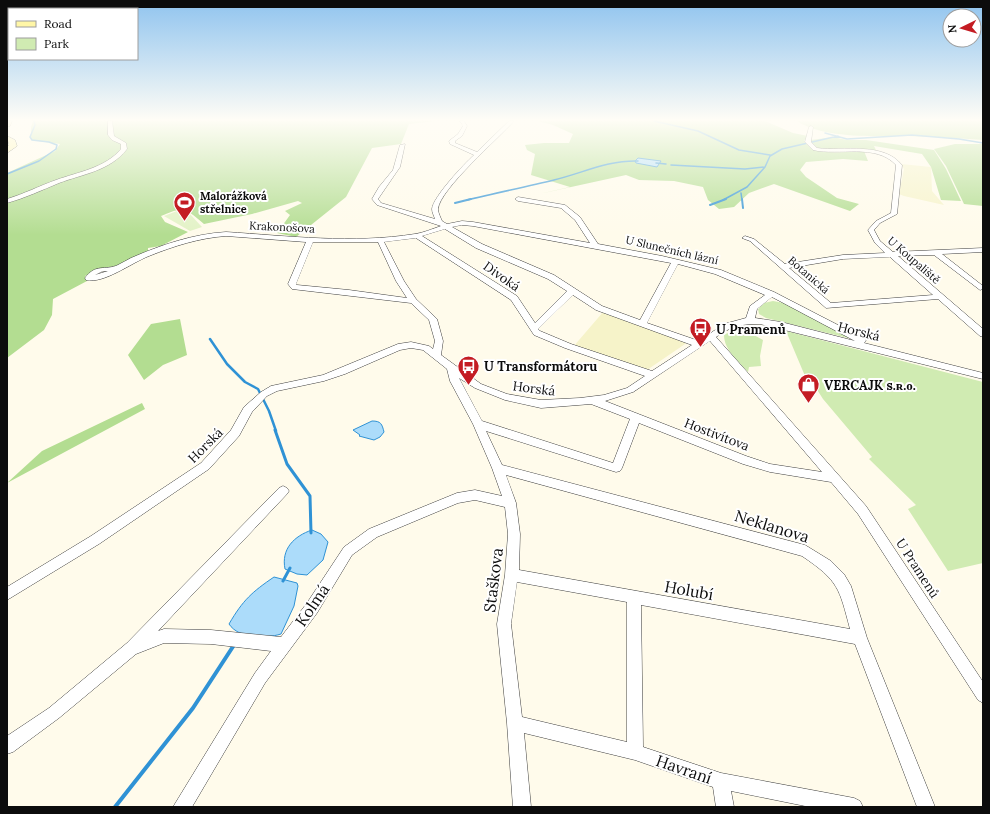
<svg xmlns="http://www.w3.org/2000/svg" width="990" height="814" font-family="Lora,serif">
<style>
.farmland{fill:#f6f3c9}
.green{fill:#d0ebb2}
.forest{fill:#b3dd91}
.pitch{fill:#e2f2c5}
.water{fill:#acdcfa;stroke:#2f92d5}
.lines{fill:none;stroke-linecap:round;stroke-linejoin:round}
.stream-far4{stroke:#2f92d5;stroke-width:1.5}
.stream-far3{stroke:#2f92d5;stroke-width:2}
.stream-far2{stroke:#2f92d5;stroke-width:2.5}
.stream-far1{stroke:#2f92d5;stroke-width:3}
.stream{stroke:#2f92d5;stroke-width:4}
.street-casing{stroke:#3f3f3f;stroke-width:1}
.secondary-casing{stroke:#2e2e2e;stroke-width:1}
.street{fill:#fff;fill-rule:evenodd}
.secondary{fill:#fff6a6;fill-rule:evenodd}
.labels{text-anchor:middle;stroke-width:4;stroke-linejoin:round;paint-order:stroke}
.far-poi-label{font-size:11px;font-weight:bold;fill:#0c0c0c;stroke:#fff;text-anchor:start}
.far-street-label{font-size:11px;fill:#0c0c0c;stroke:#fff}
.street-label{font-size:13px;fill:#0c0c0c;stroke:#fff}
.poi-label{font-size:13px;font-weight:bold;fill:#0c0c0c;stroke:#fff;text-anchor:start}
.near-street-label{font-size:16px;fill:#0c0c0c;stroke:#fff}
</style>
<rect width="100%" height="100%" fill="#fffbeb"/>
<path class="farmland" d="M901 164 931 167 932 191 944 205 904 196 899 194 904 169Z
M604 311 688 342 644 372 573 347Z"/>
<path class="green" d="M773 301 784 303 849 337 848 338 766 318 759 314 758 309 764 303Z
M739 327 763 340 760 356 761 366 749 367 748 372C739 362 724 350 724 335Z
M786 331 983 382V563L948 571 908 509 916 505 869 459 872 457 823 399 809 377 805 376Z"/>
<path class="forest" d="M33 121H436L409 124 401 144 372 148 346 197 296 237 277 233 290 215 285 211 302 203 298 201 252 214 204 224C186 208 183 206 161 216L165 222 188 232 161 246 148 248V252L120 265 99 269 85 276 87 281 53 299 52 315 44 330 7 358V173L55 151 60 144 31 140V127Z
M538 121H765L793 133 808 136 804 141C818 158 844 151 864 151L868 161 843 159 806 162 800 170 806 177 837 198 859 204 850 211 774 184 749 193 734 207 719 209 708 200 703 187 674 181 639 180 626 175 539 194 570 187 531 175 535 154 527 150 525 145 544 143H569L573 134 553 125Z
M797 121H983V140C958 138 934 137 909 136 877 136 824 139 797 121Z
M833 137 847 140H866L934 150 946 169 961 201 941 200 931 167 922 154 874 146 877 152 855 148 820 149 811 144V140Z
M955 144H983V206L964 204 946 166 934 149Z
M180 319 187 355 163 365 144 380 128 355 151 324Z
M142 403 145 409 7 483 42 451Z"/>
<path class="pitch" d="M177 211 188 212 202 227 190 231 164 216Z"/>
<path class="water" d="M638 158 661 161 657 167 636 163 635 161Z
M372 421C381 421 382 424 384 432L380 437 374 440 359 436 360 435 353 430Z
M312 530 321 534 328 542 323 560 307 575 297 574 285 569C281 549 294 536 312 530Z
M274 577 297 583 298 586 294 606 281 634C265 639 239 639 229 624 243 600 252 592 274 577Z"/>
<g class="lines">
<path class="stream-far4" d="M654 121 698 131 739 150 770 155
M825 133 847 139 912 135 959 139 983 143
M656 163 666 164
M671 165 745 169 765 167 770 156 782 149 838 136
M7 174 39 161 56 149 57 145 49 142 32 140 30 137 35 125 34 121
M741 193 742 200
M467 200C496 193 525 187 554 180 583 173 608 160 638 161
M723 200 747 187 765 167"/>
<path class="stream-far3" d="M742 199 743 208
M455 203 471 199
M710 205 726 199"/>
<path class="stream-far2" d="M210 339 227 364 245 382 258 389 269 411 276 431"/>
<path class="stream-far1" d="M275 430 287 464 310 496 311 533
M283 581 290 568"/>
<path class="stream" d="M115 807 193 708 234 645"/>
<defs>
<path id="street" d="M108 121H112L114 136 126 143 127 149C110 171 83 174 59 183 42 190 25 198 7 203V199C24 194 39 186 56 180 78 172 105 168 121 149V144L112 140 108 135Z
M460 121H464L467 126 462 136 455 141V143L477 152 509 121H514C499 138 440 189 438 209 438 213 441 218 442 221L447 224 462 221 473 222 590 243 575 220 561 208 518 201 515 199 518 197 565 205 580 217 598 244 662 256 721 270 774 292 865 339 866 341 864 343 983 373V379L760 324C740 324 732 326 716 337L866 506 983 682V703L978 700 858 514 831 482 770 472 743 464 639 423 622 468 620 471 616 472 486 431 502 465 805 545 831 561 844 574 851 586 867 638 935 807H917L855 644 641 605 643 747 721 773 854 798 860 801 863 807H810L731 791 734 807H716L713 787 635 760 524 733 531 807H513L507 723 497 624 505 575 508 534 505 507 475 500 458 503 377 537 352 555 317 613 265 683 192 807H173L255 673 271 651 211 644 164 643 136 654 59 718 13 752 7 754V736L49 708 127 643 279 488 283 486 287 488 289 491 287 494 158 631 164 629 211 630 281 637 307 603 344 547 369 529 457 493 475 490 502 496 492 468 473 424 450 381 447 369 423 350 411 348 400 350 345 374 324 381 277 391 267 396 252 412 239 436 209 469 99 544 7 600V587L91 536 201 463 231 430 244 407 261 392 271 386 323 375 398 344 411 342 429 346 433 349 435 341 429 320 411 303 292 289 288 284 306 242 226 236C199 238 174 246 149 256 131 263 104 284 86 280L85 278C96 263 105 271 118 265 122 263 127 260 131 258 161 245 193 234 226 232 288 236 353 244 415 234 423 233 432 229 441 226L377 205 372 199 379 187 393 170 400 145 405 144 400 167 378 199 381 203 435 219C434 216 432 212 432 209 433 197 464 164 474 155L450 144 449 141 458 134 463 126ZM462 225 473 226 671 263 640 320 602 306 554 275 482 244 452 227ZM445 229 476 248 548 279 567 291 535 323 517 296 422 236ZM416 238 511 300 534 335 565 348 645 376 627 388 604 395 580 398 541 400 507 394 481 384 441 355 443 341 437 319 416 299 404 281 384 242ZM313 242H378L396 281 407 298 349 290 297 285 296 284ZM678 264 715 274 765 295 750 306 746 318 724 324 699 341 647 323ZM103 271H108L95 275ZM573 295 596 310 692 345 652 371 571 344 540 331 538 329ZM772 297 855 341 781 322 755 318 757 309ZM710 341 822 472 770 464 746 456 605 401 633 392ZM459 378 475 388 505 400 541 408 591 404 630 419 613 463 482 421ZM506 475 802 556C839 581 839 588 850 629L519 570 520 534 516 503ZM517 582 627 602V742L522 717 511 624Z
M811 126 813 127 811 142 817 148C844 152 882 141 902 165L897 214 880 223 874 230 880 241 893 252 983 248V252L942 254 983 286V289L980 290 934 255 898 256 983 329V337L980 336 938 299 826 308 750 241 742 238 745 236 754 239 785 264 843 255 885 253 875 243 868 230 876 221 891 213 896 165C876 143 839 156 813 150L805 142 809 127ZM890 257 933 295 831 303 789 268 843 259Z"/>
<path id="secondary" d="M7 121H12L10 126H7Z
M7 136 15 140 17 146 7 153V147L9 145Z"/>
</defs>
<use href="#street" class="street-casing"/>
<use href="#secondary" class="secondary-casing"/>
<use href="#street" class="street"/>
<use href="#secondary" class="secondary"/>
</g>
<linearGradient id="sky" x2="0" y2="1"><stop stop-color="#90c4ef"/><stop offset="0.51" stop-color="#fffdf6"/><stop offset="1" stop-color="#fffdf6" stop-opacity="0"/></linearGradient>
<rect width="990" height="235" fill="url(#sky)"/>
<defs>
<symbol id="stadium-pin" viewBox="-11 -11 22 30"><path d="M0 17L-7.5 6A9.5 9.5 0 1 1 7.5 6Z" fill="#c41c23" stroke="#fff"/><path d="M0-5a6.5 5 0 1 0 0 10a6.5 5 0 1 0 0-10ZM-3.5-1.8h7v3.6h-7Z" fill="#fff"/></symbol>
<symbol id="bus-pin" viewBox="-11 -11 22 30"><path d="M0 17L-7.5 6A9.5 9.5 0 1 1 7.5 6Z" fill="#c41c23" stroke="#fff"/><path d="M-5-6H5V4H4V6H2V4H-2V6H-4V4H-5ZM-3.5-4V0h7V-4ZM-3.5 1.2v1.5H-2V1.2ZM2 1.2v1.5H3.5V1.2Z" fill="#fff"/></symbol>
<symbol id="shop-pin" viewBox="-11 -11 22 30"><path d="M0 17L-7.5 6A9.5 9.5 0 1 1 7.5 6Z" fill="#c41c23" stroke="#fff"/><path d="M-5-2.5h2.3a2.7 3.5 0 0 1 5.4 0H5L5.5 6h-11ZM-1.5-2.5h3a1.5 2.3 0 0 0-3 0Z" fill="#fff"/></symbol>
</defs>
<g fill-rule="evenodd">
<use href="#stadium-pin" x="172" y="190" width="25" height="34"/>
<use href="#bus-pin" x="688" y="316" width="25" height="34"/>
<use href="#bus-pin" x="456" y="354" width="25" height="34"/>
<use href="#shop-pin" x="796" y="372" width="25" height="34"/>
</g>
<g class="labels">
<g class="far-poi-label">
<text x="200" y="200">Malorážková<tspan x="200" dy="13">střelnice</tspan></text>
</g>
<g class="far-street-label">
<text transform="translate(282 227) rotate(3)" y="4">Krakonošova</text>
<text transform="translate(672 250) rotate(13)" y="4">U Slunečních lázní</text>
<text transform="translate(914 260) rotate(41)" y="4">U Koupaliště</text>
<text transform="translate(809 275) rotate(41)" y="4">Botanická</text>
</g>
<g class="street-label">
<text transform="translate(502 276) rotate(35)" y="5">Divoká</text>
<text transform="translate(859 331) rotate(14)" y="5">Horská</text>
<text transform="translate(534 388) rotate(7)" y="5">Horská</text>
<text transform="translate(717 434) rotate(21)" y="5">Hostivítova</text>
<text transform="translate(205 445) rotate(-45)" y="5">Horská</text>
<text transform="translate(918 568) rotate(57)" y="5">U Pramenů</text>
</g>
<g class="poi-label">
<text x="716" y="334">U Pramenů</text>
<text x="484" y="371">U Transformátoru</text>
<text x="824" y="390">VERCAJK s.ʀ.ᴏ.</text>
</g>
<g class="near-street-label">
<text transform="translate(772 526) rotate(17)" y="6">Neklanova</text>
<text transform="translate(493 580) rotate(-83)" y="6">Staškova</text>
<text transform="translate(689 590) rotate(10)" y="6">Holubí</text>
<text transform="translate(312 605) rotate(-56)" y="6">Kolmá</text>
<text transform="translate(684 769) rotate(19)" y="6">Havraní</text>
</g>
</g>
<rect width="990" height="814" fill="none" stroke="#0c0c0c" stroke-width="16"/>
<rect x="8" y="8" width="130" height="52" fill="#ffffff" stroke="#9e9e9e"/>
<rect x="16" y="21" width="20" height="6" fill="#fff6a6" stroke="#9e9e9e"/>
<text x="44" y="28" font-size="12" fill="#0c0c0c">Road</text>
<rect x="16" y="38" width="20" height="12" fill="#d0ebb2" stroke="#9e9e9e"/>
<text x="44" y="48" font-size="12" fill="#0c0c0c">Park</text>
<g transform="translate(962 28) rotate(265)"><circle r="19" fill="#ffffff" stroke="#9e9e9e"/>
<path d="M0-3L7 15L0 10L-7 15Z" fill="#c41c23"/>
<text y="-6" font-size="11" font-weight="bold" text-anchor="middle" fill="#0c0c0c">N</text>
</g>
</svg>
